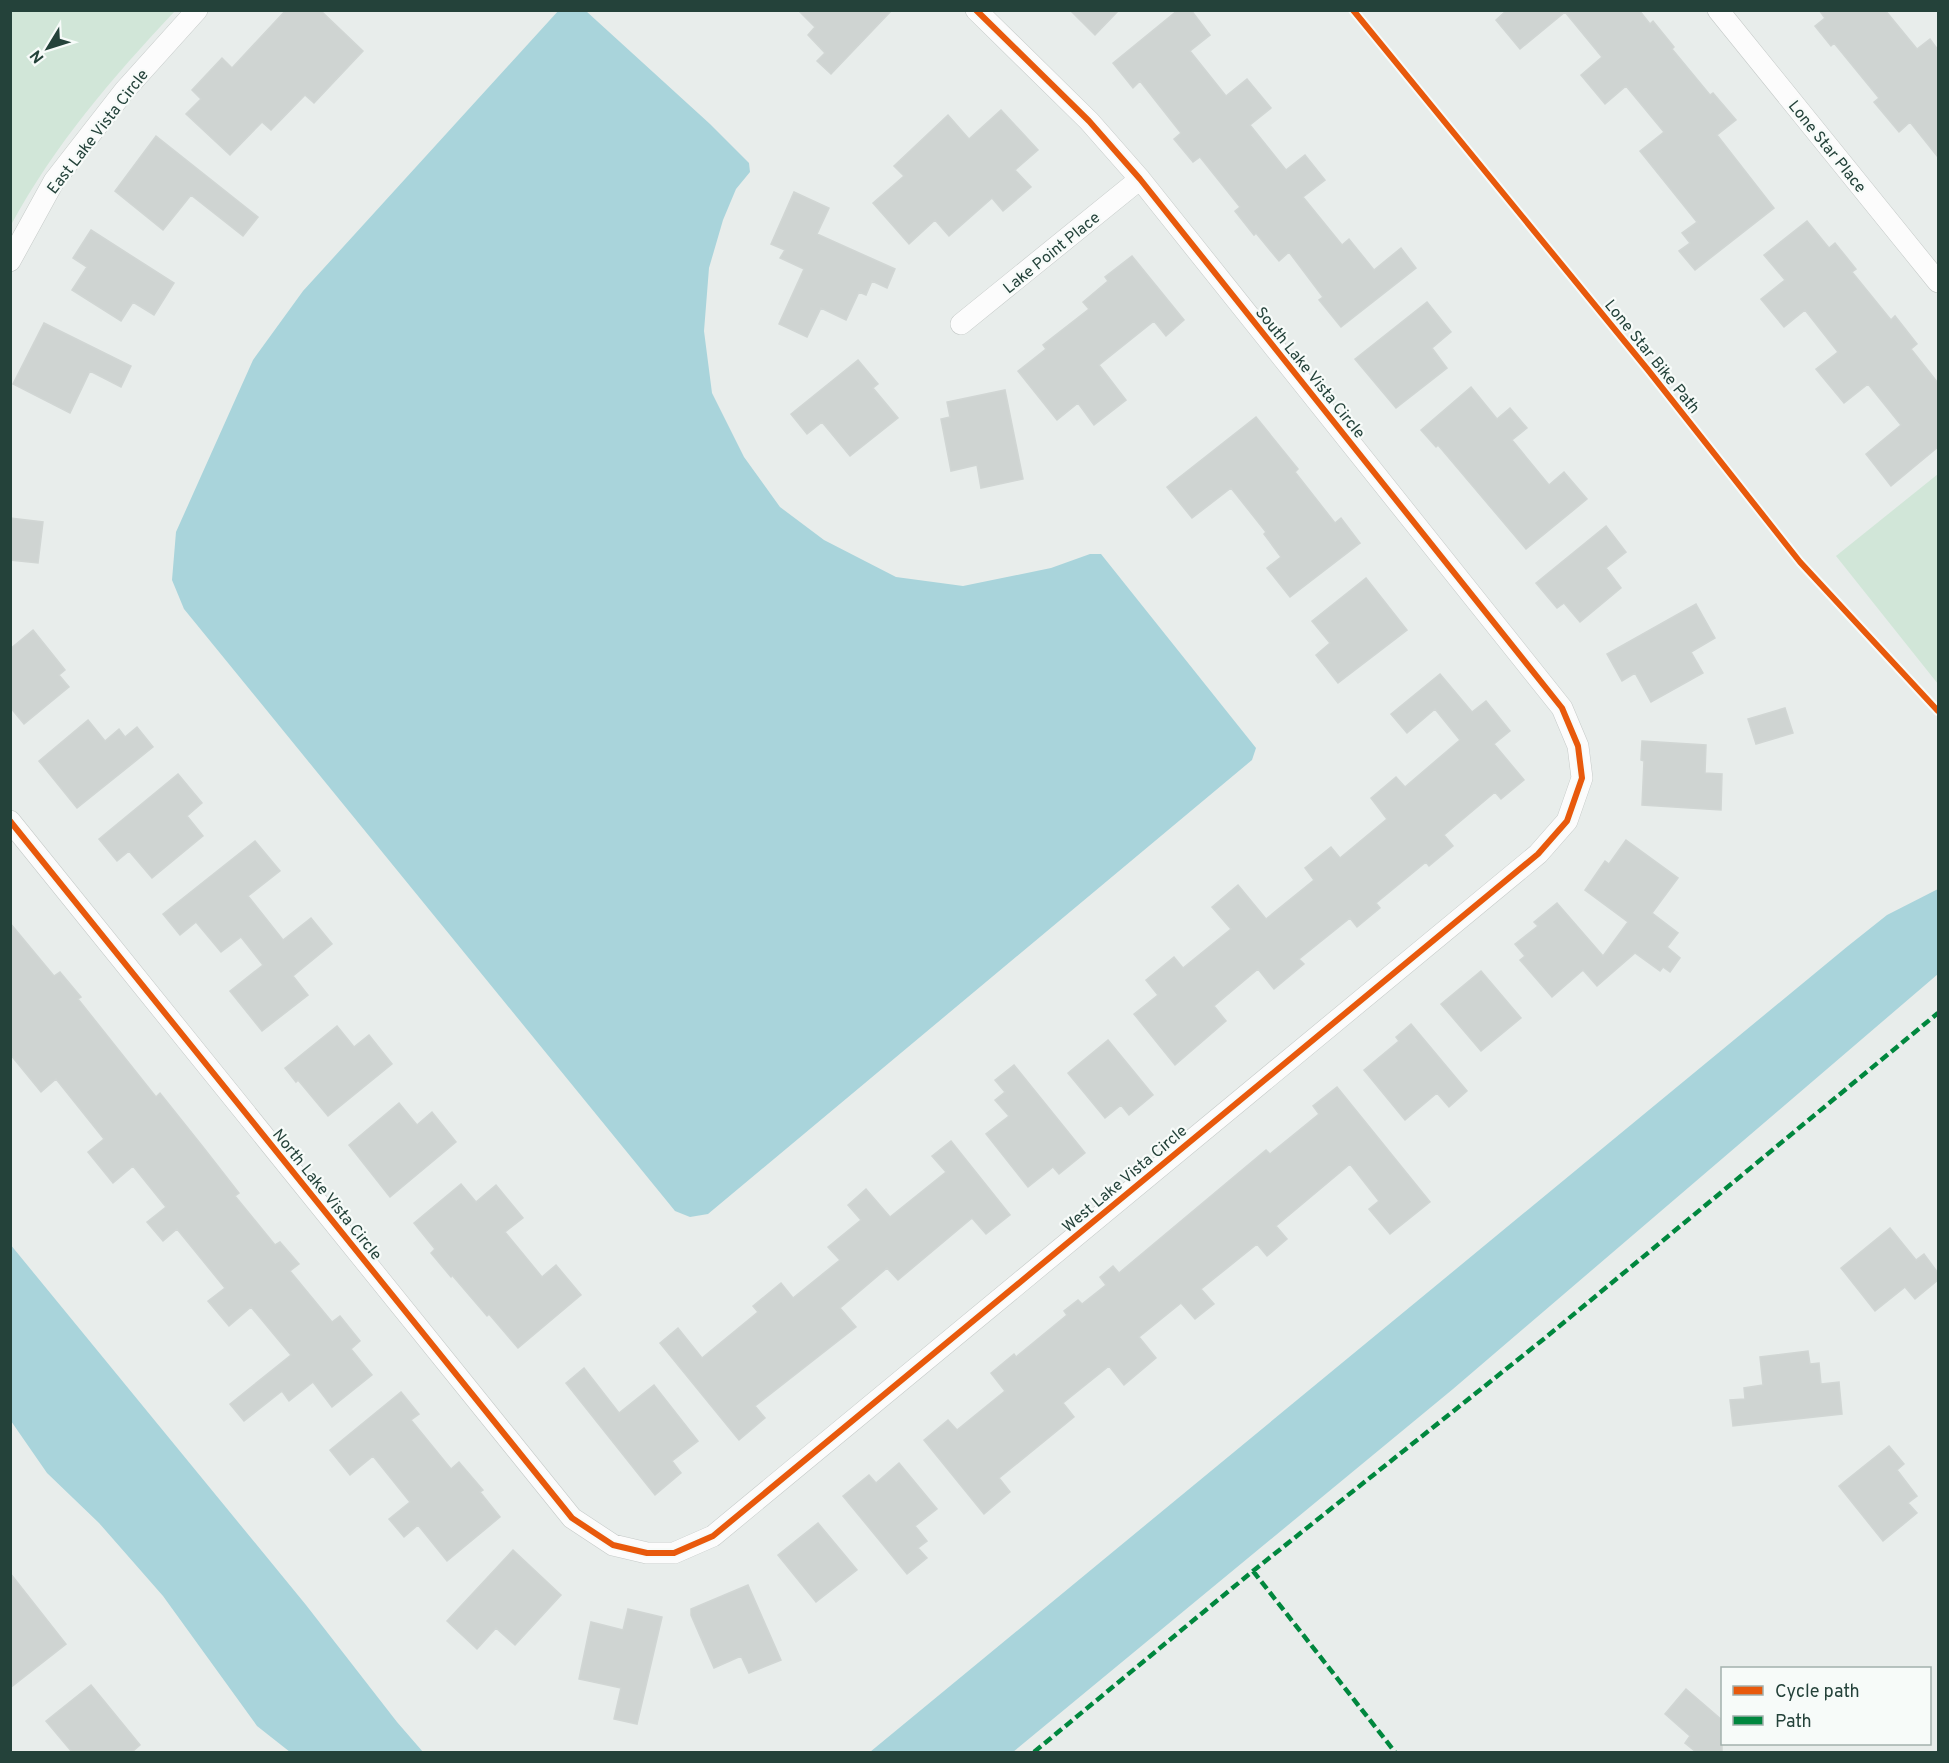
<svg xmlns="http://www.w3.org/2000/svg" width="1949" height="1763" font-family="Overpass,sans-serif">
<style>
.green{fill:#d1e6d8}
.water{fill:#a9d4db}
.building{fill:#cfd4d2;stroke:#d1d6d4;stroke-width:1.5}
.lines{fill:none;stroke-linecap:round;stroke-linejoin:round}
.minor-casing{stroke:#c5cac8;stroke-width:22}
.minor{stroke:#fcfcfc;stroke-width:21}
.quiet{stroke:#00873e;stroke-width:4.5;stroke-dasharray:9 4.5;stroke-linecap:butt}
.cycleway-casing{stroke:#f7fbf9;stroke-width:10}
.cycleway{stroke:#e8590c;stroke-width:6}
.labels{text-anchor:middle;stroke-width:4.5;stroke-linejoin:round;paint-order:stroke}
.street-label{font-size:16px;fill:#24423a;stroke:#f7fbf9}
</style>
<rect width="100%" height="100%" fill="#e8edeb"/>
<path class="green" d="M11 10 175 11C112 78 55 144 11 225Z
M1938 474V684L1836 556Z"/>
<path class="water" d="M559 10 586 11 710 124 749 163 750 172 736 189 723 220 709 268 704 331 712 393 744 457 780 507 824 540 896 577 963 586 1051 568 1090 554H1101L1256 748 1252 760 708 1214 690 1217 675 1211 184 609 172 580 176 532 253 360 303 291Z
M1938 889V974L1453 1389 1013 1752H870L1848 946 1887 915Z
M10 1244 306 1605 397 1722 423 1752H290L257 1726 163 1596 99 1523 47 1473 11 1421Z"/>
<path class="building" d="M286 10H320L363 51 314 103 305 95 271 130 262 122 230 155 186 114 201 99 192 90 222 58 232 68Z
M798 10H892L831 74 817 61 825 53 808 35 815 27Z
M1070 10H1119L1095 35Z
M1178 10H1191L1210 35 1190 51 1226 96 1247 79 1271 108 1250 125 1286 170 1305 155 1325 180 1303 197 1342 245 1349 239 1374 270 1401 248 1416 268 1341 327 1319 300 1323 297 1289 252 1279 261 1256 233 1254 235 1235 211 1240 207 1200 157 1193 162 1174 139 1181 133 1140 81 1133 88 1113 63Z
M1507 10H1639L1650 24 1653 21 1674 47 1672 49 1710 95 1713 93 1736 120 1717 135 1774 208 1695 270 1679 251 1690 243 1682 233 1697 222 1640 151 1664 132 1626 86 1605 104 1581 75 1602 57 1565 12 1520 49 1496 20Z
M1819 10H1885L1917 49 1930 39 1938 50V157L1910 122 1899 132 1874 102 1879 98 1834 43 1831 46 1815 26 1825 18Z
M1001 110 1038 150 1015 170 1031 187 1003 211 992 198 949 236 935 220 909 244 873 203 904 176 894 166 948 115 969 139Z
M156 136 258 217 243 236 191 195 163 230 115 191Z
M794 192 829 208 817 234 895 269 887 288 872 281 866 295 859 292 846 320 821 308 807 337 779 324 804 269 780 258 785 250 771 244Z
M1807 221 1829 248 1835 243 1856 269 1852 272 1891 320 1895 316 1917 344 1911 349 1938 383V447L1891 486 1866 454 1901 425 1868 384 1844 403 1816 369 1838 352 1805 310 1784 327 1761 299 1785 280 1764 255Z
M91 230 174 283 154 315 133 302 121 321 72 290 87 267 73 258Z
M1132 256 1184 320 1166 336 1154 321 1099 365 1126 400 1094 425 1078 403 1057 420 1018 371 1046 349 1043 345 1089 309 1083 302 1108 281 1105 277Z
M1427 302 1451 332 1432 348 1447 368 1396 408 1355 359Z
M44 323 131 366 121 387 90 371 70 413 13 384Z
M858 360 878 384 873 388 898 418 850 456 822 422 807 434 791 414Z
M1471 387 1497 419 1510 408 1527 428 1512 440 1549 485 1564 472 1587 499 1526 549 1438 445 1436 447 1421 430Z
M1005 390 1023 479 981 488 977 465 951 471 941 419 950 417 947 402Z
M1256 417 1298 469 1295 472 1335 523 1341 518 1360 543 1290 597 1267 568 1281 557 1264 534 1266 532 1231 488 1192 518 1167 487Z
M10 518 43 522 38 563 10 560Z
M1606 526 1626 552 1606 568 1621 588 1580 622 1564 603 1557 608 1536 583Z
M1366 578 1407 630 1338 683 1316 655 1330 643 1312 621Z
M1696 604 1715 638 1691 652 1703 673 1651 702 1635 673 1622 681 1607 654Z
M33 630 65 670 59 675 69 687 24 724 10 707V649Z
M1440 674 1472 712 1486 701 1510 731 1494 744 1524 780 1501 799 1495 792 1444 835 1453 846 1429 866 1426 862 1376 903 1380 908 1357 927 1350 918 1299 959 1304 964 1274 989 1258 969 1214 1006 1226 1021 1175 1065 1134 1014 1158 995 1146 980 1174 957 1183 968 1231 929 1212 907 1238 885 1266 919 1314 880 1305 868 1331 847 1340 858 1387 819 1371 798 1396 777 1405 787 1460 740 1435 709 1407 733 1391 714Z
M1785 708 1793 733 1756 744 1748 719Z
M88 720 105 741 119 729 125 737 137 727 153 747 77 808 39 761Z
M1642 741 1706 745 1705 773 1722 774 1721 810 1642 805 1644 761 1641 760Z
M178 774 202 803 187 816 203 836 152 878 129 851 117 861 99 839Z
M1626 840 1678 878 1652 913 1678 933 1667 947 1680 958 1670 972 1663 967 1660 971 1635 953 1597 986 1583 970 1552 997 1520 960 1525 956 1515 944 1538 926 1534 922 1557 903 1603 956 1628 922 1585 890 1605 861 1609 864Z
M255 841 280 871 248 896 283 940 311 918 332 944 293 976 308 995 262 1031 230 991 263 965 241 937 221 952 196 922 180 935 163 914Z
M10 923 54 976 60 972 81 997 78 999 156 1097 160 1093 203 1147 239 1193 235 1196 275 1245 280 1242 299 1264 290 1271 332 1322 340 1316 360 1341 351 1349 372 1375 332 1407 313 1382 289 1401 282 1391 244 1421 230 1404 291 1355 251 1307 229 1326 208 1301 225 1288 177 1229 163 1241 147 1222 166 1207 133 1166 113 1183 88 1152 104 1139 56 1079 41 1092 10 1054Z
M1481 971 1521 1018 1481 1051 1441 1004Z
M1411 1024 1467 1091 1449 1107 1437 1093 1405 1120 1364 1070 1399 1041 1396 1037Z
M337 1026 354 1047 369 1035 392 1064 328 1116 298 1080 296 1082 285 1068Z
M1108 1040 1153 1095 1129 1115 1121 1105 1105 1118 1068 1073Z
M1014 1065 1085 1153 1059 1174 1053 1167 1028 1187 986 1134 1009 1116 995 1100 1005 1092 995 1080Z
M1337 1087 1430 1202 1390 1234 1369 1209 1379 1201 1350 1164 1276 1226 1287 1239 1267 1256 1257 1244 1201 1289 1214 1304 1195 1319 1181 1303 1139 1337 1156 1358 1124 1385 1109 1366 1063 1403 1074 1417 999 1478 1010 1492 984 1514 924 1440 948 1420 957 1430 1005 1391 991 1373 1014 1354 1016 1357 1067 1315 1064 1311 1078 1300 1082 1304 1106 1285 1100 1277 1113 1266 1119 1273 1266 1150 1270 1154 1319 1114 1313 1106Z
M399 1103 417 1125 432 1112 456 1142 390 1197 349 1145Z
M951 1141 1010 1215 986 1234 972 1218 898 1280 887 1268 840 1308 856 1327 755 1406 765 1418 739 1440 660 1343 678 1328 702 1358 758 1312 753 1306 781 1283 793 1298 840 1260 828 1247 861 1220 848 1205 866 1189 890 1217 946 1172 932 1156Z
M461 1184 476 1202 496 1185 523 1218 505 1232 542 1277 556 1265 581 1295 518 1348 489 1314 487 1316 452 1275 451 1277 431 1253 435 1249 414 1223Z
M1890 1228 1916 1260 1924 1254 1938 1273V1280L1915 1299 1905 1287 1875 1311 1841 1268Z
M1808 1351 1810 1364 1819 1363 1821 1384 1839 1382 1842 1414 1733 1426 1730 1400 1745 1399 1744 1388 1763 1385 1760 1357Z
M584 1368 619 1413 654 1385 698 1441 672 1461 681 1473 655 1495 566 1383Z
M401 1392 419 1414 411 1420 451 1469 459 1462 483 1490 480 1492 500 1517 447 1561 418 1525 404 1537 389 1519 410 1502 373 1456 350 1475 330 1450Z
M1889 1446 1904 1464 1897 1470 1917 1496 1908 1503 1917 1513 1883 1541 1839 1486Z
M899 1463 937 1509 915 1526 927 1541 918 1548 927 1558 907 1574 843 1496 869 1475 876 1483Z
M818 1523 857 1570 816 1602 778 1555Z
M513 1550 561 1595 515 1645 496 1628 477 1649 447 1621Z
M10 1573 66 1644 10 1688Z
M748 1585 781 1660 749 1673 741 1656 714 1668 691 1615V1609Z
M628 1609 662 1617 637 1724 614 1719 621 1688 579 1679 591 1622 623 1630Z
M91 1685 140 1745 132 1752H72L46 1721Z
M1686 1689 1722 1720V1752H1696L1685 1743 1690 1736 1665 1714Z"/>
<g class="lines">
<defs>
<path id="minor" d="M1718 10 1938 282
M10 261 54 181 125 90 197 10
M961 324 1140 179
M10 821 572 1518 613 1545 647 1553H674L713 1536 1538 854 1567 821 1582 778 1578 746 1562 708 1140 179 1089 121 976 10"/>
</defs>
<use href="#minor" class="minor-casing"/>
<use href="#minor" class="minor"/>
<path class="quiet" d="M1253 1571 1395 1752
M1034 1752 1253 1571 1545 1338 1938 1013"/>
<defs>
<path id="cycleway" d="M1353 10 1648 370 1800 562 1938 711
M10 821 572 1518 613 1545 647 1553H674L713 1536 1538 854 1567 821 1582 778 1578 746 1562 708 1140 179 1089 121 976 10"/>
</defs>
<use href="#cycleway" class="cycleway-casing"/>
<use href="#cycleway" class="cycleway"/>
</g>
<g class="labels">
<g class="street-label">
<text transform="translate(97 131) rotate(-52)" y="6">East Lake Vista Circle</text>
<text transform="translate(1828 146) rotate(51)" y="6">Lone Star Place</text>
<text transform="translate(1051 252) rotate(-39)" y="6">Lake Point Place</text>
<text transform="translate(1653 356) rotate(51)" y="6">Lone Star Bike Path</text>
<text transform="translate(1311 372) rotate(51)" y="6">South Lake Vista Circle</text>
<text transform="translate(1124 1178) rotate(-40)" y="6">West Lake Vista Circle</text>
<text transform="translate(328 1194) rotate(51)" y="6">North Lake Vista Circle</text>
</g>
</g>
<rect width="1949" height="1763" fill="none" stroke="#24423a" stroke-width="24"/>
<rect x="1721" y="1667" width="210" height="78" fill="#f7fbf9" stroke="#a3b1ad" stroke-width="1.5"/>
<rect x="1733" y="1686" width="30" height="9" fill="#e8590c" stroke="#a3b1ad" stroke-width="1.5"/>
<text x="1775" y="1697" font-size="18" fill="#24423a">Cycle path</text>
<rect x="1733" y="1716" width="30" height="9" fill="#00873e" stroke="#a3b1ad" stroke-width="1.5"/>
<text x="1775" y="1727" font-size="18" fill="#24423a">Path</text>
<g transform="translate(48 48) rotate(232)" stroke="#f7fbf9" stroke-width="4.5" paint-order="stroke">
<path d="M0-4.5L10 22L0 15L-10 22Z" fill="#24423a"/>
<text y="-9" font-size="16" font-weight="bold" text-anchor="middle" fill="#24423a">N</text>
</g>
</svg>
